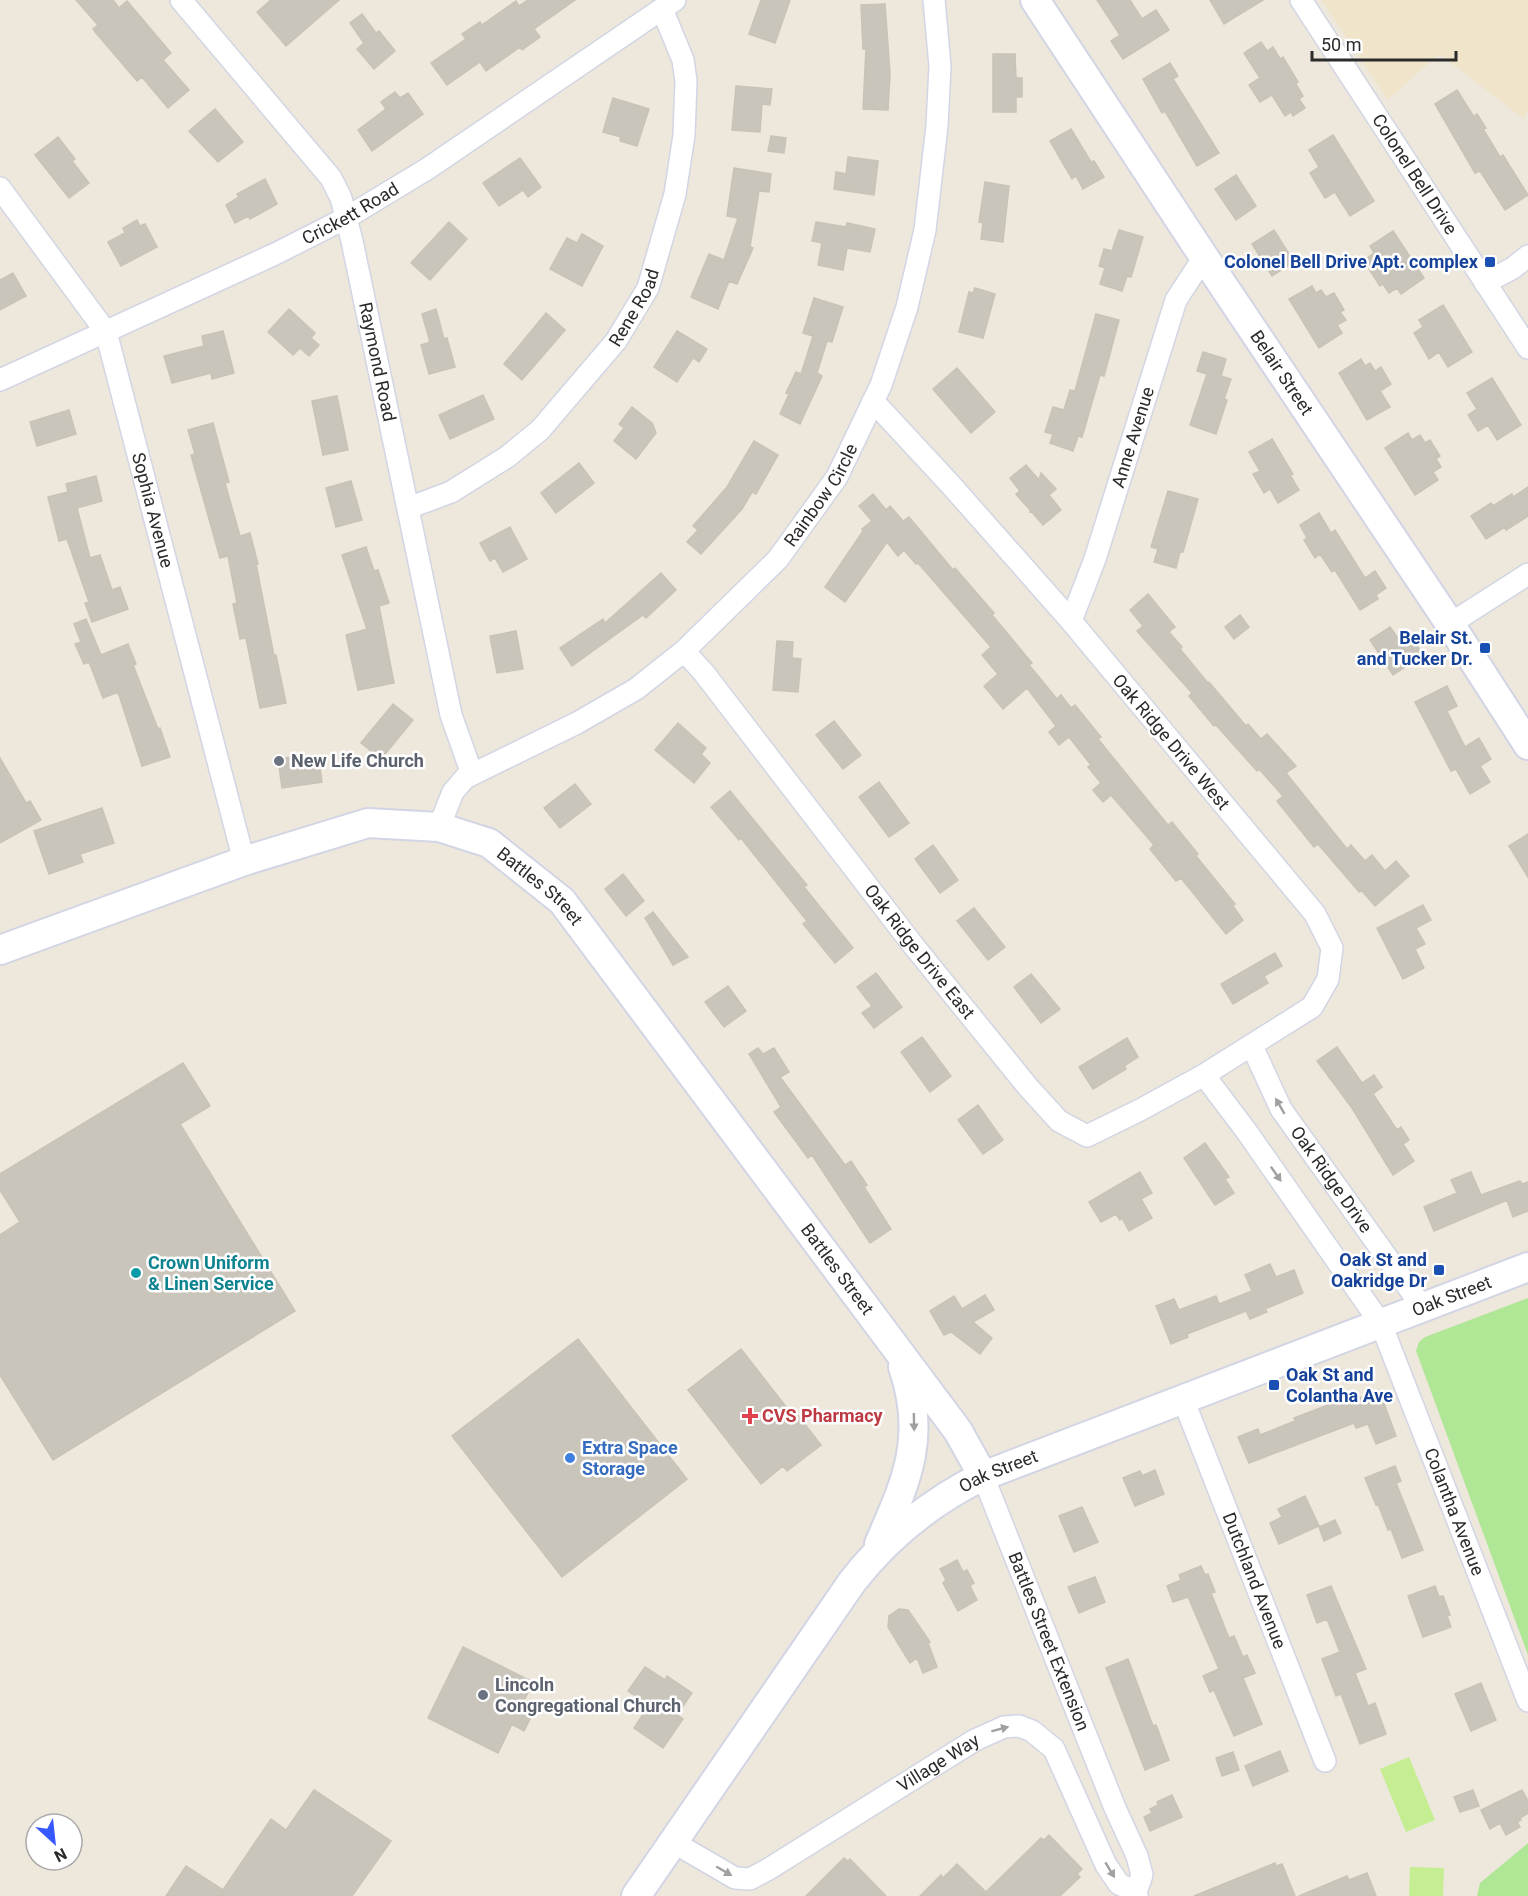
<svg xmlns="http://www.w3.org/2000/svg" width="1528" height="1896" font-family="Roboto,sans-serif">
<style>
.education{fill:#f0e5cb}
.green{fill:#b0e796}
.pitch{fill:#c5ee92}
.building{fill:#c9c5bb;stroke:#c9c3b6;stroke-width:1.5}
.lines{fill:none;stroke-linecap:round;stroke-linejoin:round}
.street-casing{stroke:#d2d5e4;stroke-width:24}
.secondary-casing{stroke:#d2d5e4;stroke-width:32}
.street{stroke:#fff;stroke-width:21}
.secondary{stroke:#fff;stroke-width:28}
.oneway{fill:#a0a0a0}
.transit-dot{fill:#1a4fb4;stroke:#fff;stroke-width:2}
.worship-dot{fill:#6b7280;stroke:#fff;stroke-width:2}
.culture-dot{fill:#0f9aa8;stroke:#fff;stroke-width:2}
.health-dot{fill:#e0444e;stroke:#fff;stroke-width:2}
.shop-dot{fill:#3f7fe0;stroke:#fff;stroke-width:2}
.labels{text-anchor:middle;stroke-width:5;stroke-linejoin:round;paint-order:stroke}
.street-label{font-size:18px;fill:#2b2b2b;stroke:#fff}
.transit-label{font-size:18px;font-weight:bold;fill:#164399;stroke:#fff;text-anchor:end}
.worship-label{font-size:18px;font-weight:bold;fill:#5b616d;stroke:#fff;text-anchor:start}
.culture-label{font-size:18px;font-weight:bold;fill:#0d838f;stroke:#fff;text-anchor:start}
.health-label{font-size:18px;font-weight:bold;fill:#be3a42;stroke:#fff;text-anchor:start}
.shop-label{font-size:18px;font-weight:bold;fill:#366cbe;stroke:#fff;text-anchor:start}
</style>
<rect width="100%" height="100%" fill="#ede7dc"/>
<path class="education" d="M1321 0H1528V109L1524 119 1439 54 1388 100Z"/>
<path class="green" d="M1528 1298V1655L1416 1351 1419 1342 1425 1337Z
M1528 1843V1896H1477L1480 1883Z"/>
<path class="pitch" d="M1409 1757 1435 1820 1406 1832 1380 1769Z
M1410 1867 1444 1868 1443 1896H1409Z"/>
<path class="building" d="M76 0H113L119 8 127 1 171 53 163 60 189 90 168 108 142 77 137 81 96 33 93 29 98 25Z
M271 0H339L286 46 257 12Z
M528 0H575L534 29 540 37 522 50 520 47 486 71 480 62 447 85 431 63 466 39 462 34 480 22 482 25 516 1 519 6Z
M761 0H790L775 43 749 34Z
M1097 0H1130L1142 19 1156 10 1169 30 1123 59 1111 41 1120 35Z
M1210 0H1263L1224 24Z
M885 4 890 74 888 110 863 109 866 49H863L861 5Z
M362 14 376 33 379 31 395 51 374 69 357 49 364 43 350 23Z
M1261 42 1267 51 1273 47 1280 59 1283 57 1298 82 1296 84 1303 96 1299 99 1305 108 1293 116 1291 112 1285 116 1272 95 1260 102 1249 85 1260 78 1244 53Z
M993 54H1015L1016 78H1022V97H1016V112H993Z
M1170 63 1178 76 1173 79 1219 153 1197 166 1165 111 1162 113 1143 79Z
M736 86 772 89 770 105 762 104 760 132 732 130Z
M1457 90 1474 117 1477 114 1486 128 1483 129 1500 157 1503 155 1528 195 1505 210 1480 171 1475 173 1435 104Z
M395 92 400 98 408 93 423 114 372 151 358 130 386 109 381 102Z
M613 98 649 109 637 146 620 141 621 137 603 132Z
M215 109 243 142 218 162 189 131Z
M1071 129 1091 162 1094 161 1104 177 1083 189 1076 176 1072 179 1050 141Z
M1333 135 1374 201 1350 216 1335 192 1325 198 1310 173 1319 167 1309 150Z
M771 136 786 138 784 153 768 151Z
M58 137 75 159 72 161 89 183 69 198 35 155Z
M848 157 878 161 874 195 834 189 836 172 846 174Z
M520 158 541 187 528 197 523 190 499 206 483 183Z
M734 168 771 174 769 192 759 191 750 247 753 248 737 284 729 281 718 309 691 297 709 254 724 260 738 218 727 216Z
M1236 175 1256 206 1236 220 1215 189Z
M265 179 277 204 250 219 248 216 235 223 226 205 239 197 237 194Z
M985 182 1009 186 1003 242 981 239 983 223 979 222Z
M137 220 140 226 145 224 157 247 121 266 108 242 125 233 123 228Z
M449 222 467 239 430 280 411 263Z
M816 222 846 227 847 223 875 229 870 252 847 248 843 270 818 265 822 243 812 241Z
M1119 230 1143 237 1131 277 1127 276 1122 291 1100 284 1105 268 1099 266 1104 249 1112 251Z
M1274 230 1294 262 1272 276 1252 244Z
M1393 231 1424 278 1401 294 1397 288 1389 293 1383 284 1380 286 1369 269 1371 267 1366 259 1374 253 1370 246Z
M582 234 603 246 582 286 550 269 567 238 577 243Z
M13 273 26 296 0 310V280Z
M1312 286 1316 293 1321 290 1326 297 1334 293 1344 310 1340 312 1346 320 1337 325 1342 333 1319 348 1289 299Z
M975 288 995 294 983 338 959 332 969 292 973 293Z
M814 298 843 307 832 342 827 341 817 373 822 376 800 424 780 414 789 394 786 393 796 372 801 374 813 336 803 333Z
M1443 305 1472 352 1448 367 1439 352 1429 359 1414 333 1423 327 1419 320Z
M289 309 315 333 311 338 319 345 309 356 300 348 293 355 268 332Z
M436 309 444 339 447 338 455 367 429 374 421 345 430 342 422 314Z
M546 313 565 330 522 380 504 364Z
M1096 314 1119 320 1104 376 1100 375 1082 437 1078 436 1073 451 1050 443 1053 434 1045 432 1053 407 1064 410 1070 390 1075 391Z
M223 331 234 373 212 379 211 373 172 383 164 356 204 346 202 336Z
M677 331 707 349 699 362 693 358 677 382 654 367Z
M1203 352 1226 359 1221 376 1231 379 1224 399 1227 400 1216 434 1190 425 1207 374 1197 371Z
M1361 359 1365 366 1370 363 1375 371 1381 367 1391 384 1380 391 1390 407 1367 420 1339 373Z
M957 368 995 412 971 433 933 389Z
M1492 378 1521 425 1497 440 1488 425 1478 431 1468 415 1477 409 1467 393Z
M483 395 494 419 450 439 439 415Z
M337 396 348 450 323 455 312 401Z
M632 407 652 423 656 433 636 459 614 441 624 428 619 424Z
M69 410 76 434 37 446 30 422Z
M213 423 229 482 225 483 240 536 250 533 258 564H256L274 656 276 655 286 703 260 708 246 638 240 639 233 604 237 603 228 556 220 558 191 455 195 454 188 430Z
M1408 433 1412 440 1420 435 1425 443 1430 440 1440 456 1436 459 1441 467 1433 472 1438 480 1415 495 1385 448Z
M1272 439 1293 474 1290 475 1299 490 1278 503 1270 489 1264 493 1253 474 1260 471 1249 452Z
M754 441 778 455 756 494 752 492 742 509 701 554 687 542 698 530 693 526 727 487Z
M579 463 594 483 556 513 541 493Z
M1026 465 1039 480 1041 473 1056 489 1049 495 1061 510 1043 525 1031 511 1030 512V510L1016 494 1020 491 1010 478Z
M96 476 102 501 77 508 90 558 100 555 112 590 120 587 128 609 92 622 85 603 89 602 67 539 59 541 48 497 68 492 66 484Z
M351 481 362 520 336 527 326 488Z
M1528 487V516L1506 530 1505 527 1486 539 1471 516 1491 503 1493 506 1512 494 1513 497Z
M1168 491 1198 499 1183 552H1180L1176 568 1154 562 1158 549 1151 547Z
M873 494 886 510 890 506 903 521 909 517 953 570 955 568 994 613 992 615 1032 663 1029 665 1057 699 1061 695 1071 708 1075 705 1101 737 1098 739 1145 797 1168 825 1172 822 1198 854 1196 856 1235 904 1233 906 1243 920 1226 934 1181 878 1176 881 1150 849 1154 845 1111 795 1103 802 1093 790 1101 783 1088 767 1091 765 1069 737 1059 745 1049 732 1056 726 1027 688 1003 709 984 686 998 674 982 655 991 647 918 563 916 564 904 550 898 556 887 542 845 602 825 587 863 531 862 529 872 521 859 506Z
M1319 513 1331 533 1335 530 1365 578 1375 571 1386 588 1376 595 1378 599 1360 610 1335 570 1332 572 1320 554 1315 558 1304 540 1307 538 1300 525Z
M510 527 527 559 503 572 495 558 490 561 480 543Z
M366 547 374 571 378 570 389 603 379 606 394 683 358 690 346 635 367 629 342 555Z
M661 573 676 590 646 618 643 615 572 666 560 648 603 619 605 623Z
M1148 594 1175 627 1169 632 1182 647 1180 649 1208 683 1209 682 1246 726 1248 724 1261 739 1267 734 1296 766 1286 773 1347 849 1351 845 1365 861 1372 855 1385 871 1396 861 1409 876 1375 906 1362 891 1359 892 1318 844 1314 847 1277 801 1283 796 1259 769 1257 771 1216 725 1214 726 1189 696 1192 693 1137 631 1143 626 1130 610Z
M1240 615 1249 627 1234 639 1225 627Z
M86 619 101 655 128 644 136 664 133 665 158 729 160 728 170 757 142 766 118 692 103 698 89 662 84 664 75 644 81 642 74 624Z
M1390 627 1401 643 1411 636 1423 655 1393 675 1370 640Z
M516 631 523 669 497 673 490 636Z
M777 641 793 642 792 658 801 659 798 692 773 690Z
M1447 686 1457 706 1447 711 1465 747 1479 738 1491 759 1480 766 1490 782 1470 794 1456 769 1451 771 1415 702Z
M393 704 413 720 381 759 361 743Z
M834 721 861 755 843 769 816 735Z
M678 723 706 748 701 754 710 763 694 783 655 750Z
M292 757 293 764 319 761 322 782 282 788 278 759Z
M0 758 26 803 30 801 41 820 0 843Z
M879 782 909 823 889 837 859 797Z
M575 784 591 804 560 828 544 808Z
M730 791 807 885 804 887 853 948 835 963 803 924 807 921 741 838 739 840 711 807Z
M102 808 114 843 80 854 83 862 49 874 34 831Z
M1528 834V877L1509 846Z
M933 845 958 880 940 893 915 859Z
M623 874 644 901 626 916 605 889Z
M1423 905 1431 920 1416 928 1425 944 1415 949 1424 968 1403 979 1377 928Z
M974 908 1005 947 988 960 957 921Z
M653 912 688 957 673 965 645 918Z
M1275 953 1282 966 1264 976 1268 983 1233 1004 1221 984Z
M876 973 902 1007 874 1028 862 1013 872 1006 857 987Z
M1031 974 1060 1009 1041 1023 1014 987Z
M728 986 746 1011 724 1027 705 1002Z
M922 1037 951 1076 930 1092 901 1052Z
M1127 1038 1138 1057 1124 1066 1126 1069 1093 1089 1079 1067Z
M1337 1047 1362 1083 1374 1075 1382 1087 1373 1094 1397 1130 1401 1127 1409 1140 1403 1144 1414 1161 1393 1175 1352 1108 1317 1061Z
M758 1048 763 1054 774 1048 789 1072 780 1077 845 1165 851 1161 867 1185 864 1187 891 1229 870 1243 812 1155 808 1158 774 1112 781 1107 749 1054Z
M183 1063 210 1106 180 1124 295 1311 53 1460 0 1375V1235L20 1222 0 1190V1174Z
M978 1105 1003 1140 983 1154 958 1120Z
M1205 1143 1229 1177 1225 1179 1234 1193 1215 1205 1184 1158Z
M1140 1172 1152 1193 1141 1199 1152 1218 1129 1231 1122 1218 1120 1220 1116 1214 1101 1222 1089 1202Z
M1471 1172 1481 1195 1520 1181 1522 1184 1528 1182V1211L1513 1217 1507 1200 1434 1231 1424 1207 1457 1193 1451 1180Z
M1270 1264 1276 1277 1294 1270 1303 1293 1265 1309 1267 1312 1250 1319 1246 1311 1187 1334 1188 1337 1171 1344 1156 1306 1174 1299 1179 1310 1216 1296 1219 1304 1252 1291 1245 1275Z
M985 1295 994 1310 973 1322 992 1338 980 1354 951 1332 944 1335 930 1311 954 1296 962 1309Z
M578 1339 687 1479 562 1577 452 1436Z
M741 1349 794 1417 797 1414 821 1445 787 1471 783 1466 761 1484 688 1390Z
M1379 1390 1396 1436 1376 1444 1368 1424 1356 1428 1354 1423 1249 1463 1238 1437 1258 1429 1260 1435 1295 1421 1294 1418 1344 1399 1343 1397 1357 1391 1360 1398Z
M1395 1466 1401 1481 1396 1483 1423 1550 1402 1558 1391 1529 1388 1530 1378 1504 1376 1505 1365 1478Z
M1155 1470 1164 1494 1135 1506 1123 1478 1140 1471 1142 1476Z
M1305 1496 1319 1526 1279 1544 1270 1523 1282 1517 1278 1509Z
M1082 1507 1098 1542 1074 1552 1059 1516Z
M1335 1520 1341 1533 1324 1541 1319 1527Z
M957 1560 963 1572 967 1570 974 1583 970 1586 977 1600 958 1611 943 1583 946 1580 940 1569Z
M1201 1566 1205 1575 1208 1574 1215 1592 1211 1593 1229 1638 1234 1636 1243 1657 1247 1655 1255 1673 1243 1678 1262 1724 1234 1736 1214 1690 1210 1692 1203 1676 1219 1669 1188 1597 1173 1602 1167 1586 1181 1580 1179 1575Z
M1095 1577 1105 1602 1079 1613 1068 1587Z
M1331 1586 1366 1669 1355 1673 1368 1706 1375 1703 1386 1734 1360 1744 1341 1694 1336 1696 1322 1659 1340 1652 1327 1619 1317 1623 1307 1595Z
M1435 1586 1439 1597 1443 1596 1450 1615 1447 1616 1451 1627 1423 1637 1408 1596Z
M899 1609 908 1610 930 1642 928 1643 937 1667 923 1673 917 1658 910 1663 902 1650 888 1627 889 1616Z
M463 1647 533 1682 520 1709 532 1715 524 1731 512 1724 498 1753 428 1718Z
M1128 1659 1153 1726 1156 1725 1169 1760 1145 1770 1106 1668Z
M645 1667 665 1680 667 1676 692 1693 677 1715 683 1719 663 1748 634 1728 649 1705 628 1691Z
M1481 1683 1496 1720 1471 1731 1455 1694Z
M1280 1751 1288 1771 1253 1786 1245 1766Z
M1233 1752 1239 1770 1222 1776 1216 1758Z
M314 1790 391 1841 352 1896H166L186 1866 223 1890 271 1819 286 1830Z
M1473 1790 1479 1806 1460 1812 1454 1797Z
M1522 1790 1528 1801V1813L1520 1818 1521 1820 1517 1822 1520 1827 1506 1835 1500 1823 1490 1829 1481 1810Z
M1172 1795 1182 1817 1150 1831 1144 1817 1152 1813 1150 1809 1158 1805 1157 1802Z
M1049 1835 1082 1869 1077 1874 1080 1877 1060 1896H920L941 1875 943 1878 957 1864 986 1892 1041 1838 1044 1840Z
M844 1858 848 1861 850 1859 886 1896H806Z
M1275 1863 1276 1866 1282 1864 1295 1896H1194Z
M1367 1873 1376 1896H1299L1347 1876 1349 1880Z"/>
<g class="lines">
<defs>
<g id="street">
<path id="s1" d="M181 0 331 178 341 198 352 241 451 715 472 774"/>
<path id="s2" d="M1301 0 1528 348"/>
<path id="s3" d="M0 188 106 332 244 861"/>
<path d="M1485 283 1513 268 1528 256"/>
<path id="s4" d="M0 380 275 254 346 218 427 169 675 0"/>
<path id="s5" d="M408 508 451 492 507 457 540 430 616 341 648 288 675 194 684 135 686 81 683 60 662 9"/>
<path id="s6" d="M1071 621 1095 559 1176 300 1204 257"/>
<path d="M1450 624 1528 574"/>
<path id="s7" d="M684 651 704 673 913 945 1028 1087 1059 1121 1087 1136 1140 1110 1204 1075 1312 1007 1328 979 1332 948 1315 914 1071 621 950 484 873 401"/>
<path id="s8" d="M439 827 453 792 465 778 577 723 636 689 684 651 778 559 837 477 881 385 907 307 925 230 937 126 940 66 934 0"/>
<path id="s9" d="M1252 1046 1281 1109 1423 1308"/>
<path id="s10" d="M1204 1075 1247 1132 1381 1324 1528 1701"/>
<path id="s11" d="M1183 1399 1325 1761"/>
<path id="s12" d="M983 1476 1115 1808 1137 1856 1142 1875 1136 1892"/>
<path id="s13" d="M673 1842 735 1878 750 1879 767 1870 975 1740 1004 1727 1019 1726 1032 1731 1054 1749 1106 1865 1119 1884 1136 1892 1137 1896"/>
</g>
<g id="secondary">
<path id="s14" d="M1035 0 1204 257 1450 624 1528 745"/>
<path id="s15" d="M0 950 244 861 368 823 439 827 489 843 562 901 958 1431 983 1476"/>
<path d="M879 1544C907 1480 927 1437 903 1367"/>
<path id="s16" d="M636 1896 852 1582C886 1538 932 1501 983 1476L1528 1267"/>
</g>
</defs>
<use href="#street" class="street-casing"/>
<use href="#secondary" class="secondary-casing"/>
<use href="#street" class="street"/>
<use href="#secondary" class="secondary"/>
</g>
<defs><path id="oneway-solid" d="M-6-.8H1V-3.2L6.5 0L1 3.2V.8H-6Z" transform="scale(1.5)"/></defs>
<g class="oneway">
<use href="#oneway-solid" transform="translate(1280 1106) rotate(-120)"/>
<use href="#oneway-solid" transform="translate(1276 1174) rotate(55)"/>
<use href="#oneway-solid" transform="translate(914 1422) rotate(89)"/>
<use href="#oneway-solid" transform="translate(1000 1729) rotate(-15)"/>
<use href="#oneway-solid" transform="translate(1110 1870) rotate(59)"/>
<use href="#oneway-solid" transform="translate(724 1871) rotate(30)"/>
</g>
<g class="transit-dot">
<rect x="1484" y="256" width="12" height="12" rx="3"/>
<rect x="1479" y="642" width="12" height="12" rx="3"/>
<rect x="1433" y="1264" width="12" height="12" rx="3"/>
<rect x="1268" y="1379" width="12" height="12" rx="3"/>
</g>
<g class="worship-dot">
<circle cx="279" cy="761" r="6"/>
<circle cx="483" cy="1695" r="6"/>
</g>
<circle class="culture-dot" cx="136" cy="1273" r="6"/>
<path class="health-dot" d="M747 1407h6v6h6v6h-6v6h-6v-6h-6v-6h6z"/>
<circle class="shop-dot" cx="570" cy="1458" r="6"/>
<g class="labels">
<g class="street-label">
<text dy="6" stroke="none"><textPath href="#s2" startOffset="208">Colonel Bell Drive</textPath></text>
<text dy="6" stroke="none"><textPath href="#s4" startOffset="388">Crickett Road</textPath></text>
<text dy="6" stroke="none"><textPath href="#s5" startOffset="310">Rene Road</textPath></text>
<text dy="6" stroke="none"><textPath href="#s1" startOffset="423">Raymond Road</textPath></text>
<text dy="6" stroke="none"><textPath href="#s14" startOffset="447">Belair Street</textPath></text>
<text dy="6" stroke="none"><textPath href="#s6" startOffset="194">Anne Avenue</textPath></text>
<text dy="6" stroke="none"><textPath href="#s8" startOffset="519">Rainbow Circle</textPath></text>
<text dy="6" stroke="none"><textPath href="#s3" startOffset="363">Sophia Avenue</textPath></text>
<text transform="translate(1171 742) rotate(50)" y="6">Oak Ridge Drive West</text>
<text dy="6" stroke="none"><textPath href="#s15" startOffset="580">Battles Street</textPath></text>
<text dy="6" stroke="none"><textPath href="#s7" startOffset="382">Oak Ridge Drive East</textPath></text>
<text dy="6" stroke="none"><textPath href="#s9" startOffset="156">Oak Ridge Drive</textPath></text>
<text dy="6" stroke="none"><textPath href="#s15" startOffset="1066">Battles Street</textPath></text>
<text dy="6" stroke="none"><textPath href="#s16" startOffset="1053">Oak Street</textPath></text>
<text dy="6" stroke="none"><textPath href="#s16" startOffset="567">Oak Street</textPath></text>
<text dy="6" stroke="none"><textPath href="#s10" startOffset="507">Colantha Avenue</textPath></text>
<text dy="6" stroke="none"><textPath href="#s11" startOffset="195">Dutchland Avenue</textPath></text>
<text dy="6" stroke="none"><textPath href="#s12" startOffset="178">Battles Street Extension</textPath></text>
<text dy="6" stroke="none"><textPath href="#s13" startOffset="308">Village Way</textPath></text>
</g>
<g class="transit-label">
<text x="1478" y="268">Colonel Bell Drive Apt. complex</text>
<text x="1473" y="644">Belair St.<tspan x="1473" dy="21">and Tucker Dr.</tspan></text>
<text x="1427" y="1266">Oak St and<tspan x="1427" dy="21">Oakridge Dr</tspan></text>
<text x="1286" y="1381" text-anchor="start">Oak St and<tspan x="1286" dy="21">Colantha Ave</tspan></text>
</g>
<g class="worship-label">
<text x="291" y="767">New Life Church</text>
<text x="495" y="1691">Lincoln<tspan x="495" dy="21">Congregational Church</tspan></text>
</g>
<g class="culture-label">
<text x="148" y="1269">Crown Uniform<tspan x="148" dy="21">&amp; Linen Service</tspan></text>
</g>
<g class="health-label">
<text x="762" y="1422">CVS Pharmacy</text>
</g>
<g class="shop-label">
<text x="582" y="1454">Extra Space<tspan x="582" dy="21">Storage</tspan></text>
</g>
</g>
<g transform="translate(54 1842) rotate(153)"><circle r="28" fill="#ffffff" stroke="#aaaaaa" stroke-width="1.5"/>
<path d="M0-4.5L10 22L0 15L-10 22Z" fill="#3858ff"/>
<text y="-9" font-size="16" font-weight="bold" text-anchor="middle" fill="#2b2b2b">N</text>
</g>
<path d="M1312 51v9h144v-9" fill="none" stroke="#2b2b2b" stroke-width="3"/>
<text x="1321" y="51" font-size="18" fill="#2b2b2b" stroke="#ffffff" stroke-width="4.5" paint-order="stroke">50 m</text>
</svg>
